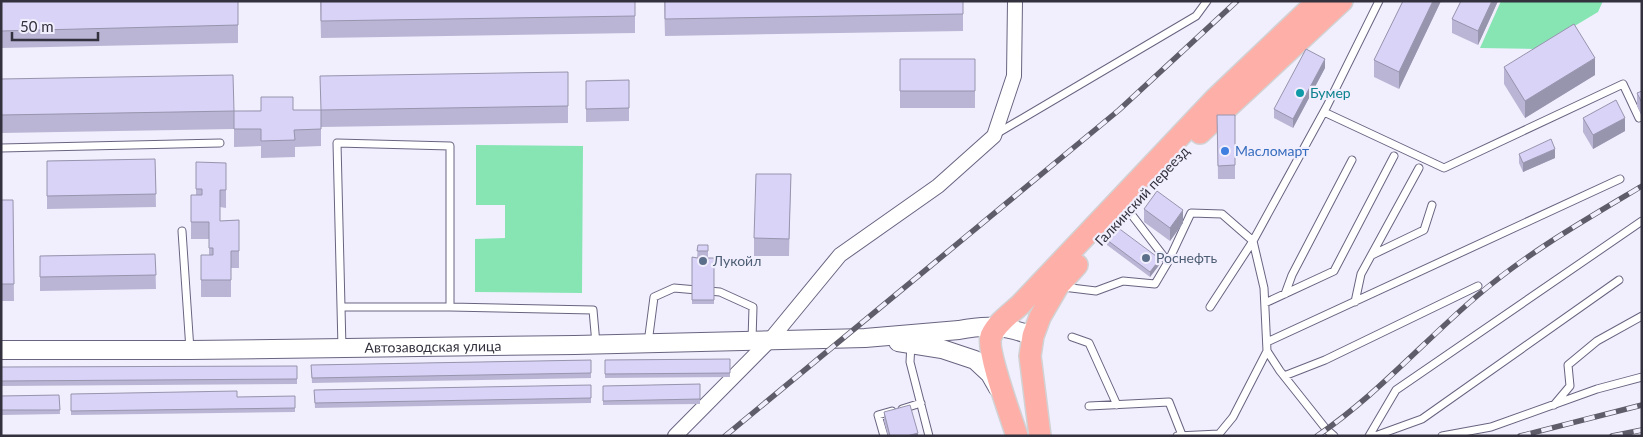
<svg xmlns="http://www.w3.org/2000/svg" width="1643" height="437" font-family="Lato,sans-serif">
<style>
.green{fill:#87e5b4}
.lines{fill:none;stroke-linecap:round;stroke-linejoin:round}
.service-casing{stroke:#686480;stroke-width:9}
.minor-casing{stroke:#686480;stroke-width:16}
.tertiary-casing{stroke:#686480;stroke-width:20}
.primary-casing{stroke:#d2d2d4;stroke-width:24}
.service{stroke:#fff;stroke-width:7}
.minor{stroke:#fff;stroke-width:14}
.tertiary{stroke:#fff;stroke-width:18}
.primary{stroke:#feafa7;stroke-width:21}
.rail-casing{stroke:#5e5d69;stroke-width:5.5}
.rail{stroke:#f1effd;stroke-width:4;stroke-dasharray:11;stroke-linecap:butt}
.wall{fill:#bab5d4}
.shaded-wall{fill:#9794ad}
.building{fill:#d8d3f7;stroke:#9794ad}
.culture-dot{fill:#0f9aa8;stroke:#f1effd;stroke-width:2}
.shop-dot{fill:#3f7fe0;stroke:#f1effd;stroke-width:2}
.service-dot{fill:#5c6f8a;stroke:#f1effd;stroke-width:2}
.labels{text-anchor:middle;stroke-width:4.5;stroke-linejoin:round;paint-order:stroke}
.culture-label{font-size:14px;fill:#0d838f;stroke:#f1effd;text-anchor:start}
.shop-label{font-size:14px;fill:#366cbe;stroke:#f1effd;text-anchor:start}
.street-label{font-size:14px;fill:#32313d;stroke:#f1effd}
.service-label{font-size:14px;fill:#4e5e75;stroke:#f1effd;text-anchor:start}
</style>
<rect width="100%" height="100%" fill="#f1effd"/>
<path class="green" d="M1501 1H1603L1598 12 1536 49 1480 48Z
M476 145 583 146 582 293 475 292V239L505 238V205H476Z"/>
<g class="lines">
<defs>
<path id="service" d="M1324 112 1444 168 1623 84 1639 118
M996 134 1196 16 1207 1
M1 148 220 143
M182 231 190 350
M1372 255 1424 230 1432 205
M1168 262 1191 213 1222 214 1253 241 1264 288 1267 351 1280 371 1326 429 1334 436
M1063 287 1096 291 1123 281 1155 284 1168 262 1128 210
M1285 294 1292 275 1352 160
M1355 302 1361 274 1419 168
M1265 303 1334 271 1394 156
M341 307H450
M1210 307 1253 241 1327 106 1379 1
M1072 337 1089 343 1117 405
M1267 342 1620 179
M648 343 654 297 674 288 720 292 753 307 752 340
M911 344 910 362 929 436
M342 348 337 143 450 146V307L593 310 596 344
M1284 376 1325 360 1478 286
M1554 405 1570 386 1568 365 1597 341 1642 316
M1089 406 1169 402 1182 435
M902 409 921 403
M884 436 878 415 892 411
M1177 436 1219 434 1233 417 1267 351
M1369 436 1396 390 1642 221
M1375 436 1422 419 1619 280
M1442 436 1491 427 1597 389 1642 377"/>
<path id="minor" d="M675 436 770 340 840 255 938 186 994 136 1014 76 1015 1"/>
<g id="tertiary">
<path d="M898 342 942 349 975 360 990 374 998 388"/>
<path id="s1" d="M1 350H190L575 345 865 338 959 330C988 324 1006 326 1033 336"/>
</g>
<path id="primary" d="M1200 133 1342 1
M1017 436C1011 417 986 350 991 336 997 323 1010 314 1020 305L1215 99 1318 1
M1040 436 1030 356 1033 336 1040 317 1058 286 1077 265"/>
</defs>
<use href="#service" class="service-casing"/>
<use href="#minor" class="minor-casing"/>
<use href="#tertiary" class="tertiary-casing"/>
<use href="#primary" class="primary-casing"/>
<use href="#service" class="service"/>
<use href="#minor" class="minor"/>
<use href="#tertiary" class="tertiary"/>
<use href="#primary" class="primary"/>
<defs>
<path id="rail" d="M725 436 1119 110 1237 1
M1317 436C1376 396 1423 342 1477 296 1527 253 1585 220 1642 186
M1520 436 1642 405
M1612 436 1642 430"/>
</defs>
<use href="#rail" class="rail-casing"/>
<use href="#rail" class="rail"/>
</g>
<path class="wall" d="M1 1 238 25V43L1 48Z
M320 1H635V33L321 38Z
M664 1H963V31L665 36Z
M1403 1H1441L1399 89 1374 77V60Z
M1461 1H1498L1478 45 1452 33V19Z
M900 59H975V108H900Z
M1504 67 1595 75 1525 118 1504 84Z
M1325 68 1293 128 1274 118V109Z
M568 72V123L321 127V146L295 147V157L261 158V146L234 147V129L1 133V79L234 111 321 110Z
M629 80V121L586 122V81Z
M1642 91V116L1637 106V93Z
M1217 115H1235V179H1218Z
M1583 118 1625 131 1593 149 1583 132Z
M1519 154 1555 158 1523 172 1519 163Z
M155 159 156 207 47 209V161Z
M196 162 226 190V208L220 207V221L239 220V268H231V297H201V255H209V239H191V195H196Z
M791 174 789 256H754V238Z
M1 200H13L14 301H1Z
M1144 209 1183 223 1170 241 1144 222Z
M1107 240 1160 264 1150 277 1107 245Z
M698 245H708V258H714V304H692V257L697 258Z
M155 254 156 289 40 291V256Z
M730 359V377L605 378V360Z
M591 360V378L312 383 311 365Z
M297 366V384L1 386V367Z
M700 384V404L603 405V386Z
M591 385V403L315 408 314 390Z
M71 394 237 397 295 396V412L71 415Z
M59 395 60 414 1 415V396Z
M884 412 918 436H888L884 421Z"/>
<path class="shaded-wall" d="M1433 1H1441L1399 89V72Z
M1492 1H1498L1478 45V31Z
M1595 58V75L1525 118V101Z
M1325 59V68L1293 128V119Z
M1625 118V131L1593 149V135Z
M1555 149V158L1523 172V163Z
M1183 210V223L1170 241V228Z
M1160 259V264L1150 277V272Z
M918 433V436H907Z"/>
<path class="building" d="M1 1H238V25L1 31Z
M321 1H635V16L321 21Z
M665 1H963V14L665 19Z
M1403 1H1433L1399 72 1374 60Z
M1461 1H1492L1478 31 1452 19Z
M1574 24 1595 58 1525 101 1504 67Z
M1306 49 1325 59 1293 119 1274 109Z
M900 59H975V91H900Z
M568 72V106L321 110V129L294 130 295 140 261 141V129H234V111H261V97H293V110H321L320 76Z
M233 75 234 111 1 115V79Z
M629 80V108L586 109V81Z
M1642 91V103L1637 93Z
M1616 100 1625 118 1593 135 1583 118Z
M1217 115H1235V165L1218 166Z
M1551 139 1555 149 1523 163 1519 154Z
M155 159 156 194 47 196V161Z
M196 162 226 163V190H220V221L239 220V251H231V280H201V255H213V248H209V222H191V195H202V189H196Z
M756 174H791L789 239 754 238Z
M1157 191 1183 210 1170 228 1144 209Z
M1 200H13L14 284H1Z
M1117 227 1160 259 1150 272 1107 240Z
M698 245H708V251H697Z
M155 254 156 275 40 277V256Z
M692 257 708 260V258H714V300H692Z
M730 359V373L605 374V360Z
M591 360V373L312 378 311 365Z
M297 366V379L1 381V367Z
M700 384V399L603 401V386Z
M591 385V398L315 403 314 390Z
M237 391V397L295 396V408L71 411V394Z
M59 395 60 410H1V396Z
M910 405 918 433 907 436H890L884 412Z"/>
<circle class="culture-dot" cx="1300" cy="93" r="5"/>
<circle class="shop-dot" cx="1225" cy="151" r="5"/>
<g class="service-dot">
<circle cx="1146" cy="258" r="5"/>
<circle cx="703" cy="261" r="5"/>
</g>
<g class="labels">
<g class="culture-label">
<text x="1310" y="98">Бумер</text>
</g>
<g class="shop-label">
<text x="1235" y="156">Масломарт</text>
</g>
<g class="street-label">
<text transform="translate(1142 196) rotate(-47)" y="5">Галкинский переезд</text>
<text dy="5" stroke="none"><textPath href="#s1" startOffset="432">Автозаводская улица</textPath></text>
</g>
<g class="service-label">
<text x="1156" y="263">Роснефть</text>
<text x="713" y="266">Лукойл</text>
</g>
</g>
<rect width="1643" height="437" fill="none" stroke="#32313d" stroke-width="5"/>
<path d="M12 32v8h86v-8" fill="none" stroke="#32313d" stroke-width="2.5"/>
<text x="20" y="32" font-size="15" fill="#32313d" stroke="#f1effd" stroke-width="4" paint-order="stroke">50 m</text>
</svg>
